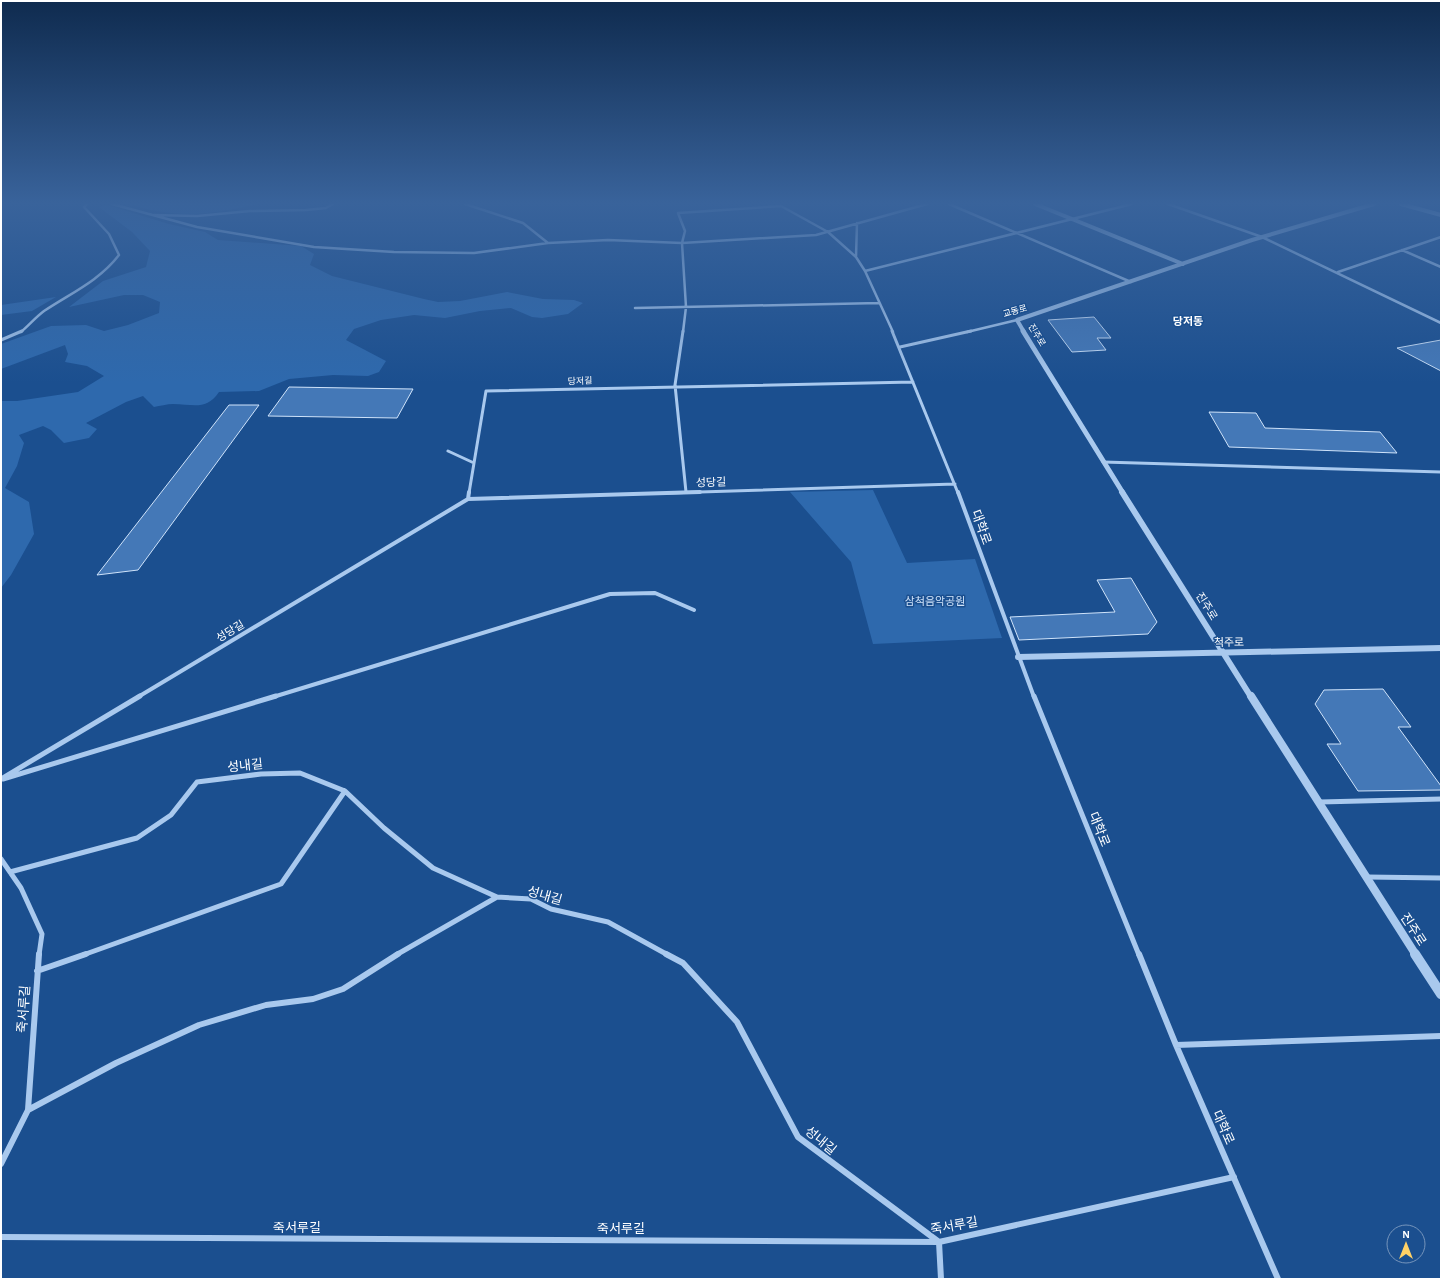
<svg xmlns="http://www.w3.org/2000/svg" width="1442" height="1280" font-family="'Alegreya Sans','Noto Sans KR',sans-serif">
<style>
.green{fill:#2e69ad}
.building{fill:#4478b7;stroke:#cfe3fa}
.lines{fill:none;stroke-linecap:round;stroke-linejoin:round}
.minor-far4{stroke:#a9c9ee;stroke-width:2.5}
.minor-far3{stroke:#a9c9ee;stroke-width:3}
.minor-far2{stroke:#a9c9ee;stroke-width:4}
.minor-far1{stroke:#a9c9ee;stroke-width:5}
.minor{stroke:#a9c9ee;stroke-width:6}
.tertiary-far4{stroke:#a9c9ee;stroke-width:4}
.tertiary-far3{stroke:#a9c9ee;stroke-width:5}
.tertiary-far2{stroke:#a9c9ee;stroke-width:6}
.tertiary-far1{stroke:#a9c9ee;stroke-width:8}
.tertiary{stroke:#a9c9ee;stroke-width:10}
.labels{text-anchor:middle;stroke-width:3;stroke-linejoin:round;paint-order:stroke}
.far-street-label{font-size:9px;fill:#fff;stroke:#1b4f8f}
.far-quarter-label{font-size:11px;font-weight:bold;fill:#fff;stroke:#1b4f8f}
.street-label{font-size:11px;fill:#fff;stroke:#1b4f8f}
.park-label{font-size:11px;fill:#cfe3fa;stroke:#1b4f8f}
.near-street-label{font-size:13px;fill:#fff;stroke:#1b4f8f}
</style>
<rect width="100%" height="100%" fill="#1b4f8f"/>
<path class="green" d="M129 204H257C210 215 176 219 129 204Z
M107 205 169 224 205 232 218 240 301 246 314 254 310 265 332 276 424 299 438 302 460 301 507 292 543 299 574 300 583 303 568 314 542 318 532 317 511 308 480 311 445 318 414 315 381 320 354 329 346 340 386 361 379 372 368 376 333 375 289 379 259 391 219 392C206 411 193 404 173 404 167 404 160 406 154 407L143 396 126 402 86 423 97 429 89 438 64 443 51 430 43 426 19 435 24 443 17 466 5 488 29 502 34 534 11 575 1 588V401H17L78 392 104 376 87 366 65 362 68 354 65 345 1 369V344L51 326 86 325 104 331 128 325 159 313 160 302 143 295H124L69 307 103 281 146 267 150 251 132 232 99 207Z
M56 297 32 311 1 315V305Z
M873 490 907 563 975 559 1002 638 873 644 851 562 790 492Z"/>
<path class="building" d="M1094 317 1111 338H1097L1106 350 1072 352 1048 320Z
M1441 340V371L1397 348Z
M289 387 413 389 397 418 268 416Z
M229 405H259L138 570 97 575Z
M1209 412 1256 413 1265 428 1380 432 1397 453 1229 447Z
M1131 578 1157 622 1148 634 1019 640 1010 617 1115 612 1097 580Z
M1383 689 1411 727H1398L1441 786V790L1358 791 1327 744H1341L1315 704 1324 690Z"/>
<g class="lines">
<path class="minor-far4" d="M112 204 197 227 314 247 394 252 474 253 548 243 608 240 682 243 816 235 927 204
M465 204 523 223 548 243
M949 204 1131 282
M1168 204 1262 237 1441 323
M153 215 197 216 250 211 306 210 326 208 333 204
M857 223 856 257 865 271 893 332
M1402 250 1441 267
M865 271 1132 204
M1338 272 1441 237
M635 308 879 303
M21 332C29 325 36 317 44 311 71 293 99 281 119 255L109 234 84 207 87 204
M683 332 686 307 682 243 685 231 678 213 781 206 828 232 856 257
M967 332 1017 320"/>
<path class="minor-far3" d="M683 331 675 385 686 492
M892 331 958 493
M1 340 22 331
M900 347 971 331
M448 451 474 463
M1103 462 1441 472
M469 493 486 391 913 382
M668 493 955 484"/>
<path class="minor-far2" d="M958 492 1034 697
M468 499 469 492
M138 697 468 499 700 492
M273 697 610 594 655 593 694 610"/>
<path class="minor-far1" d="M1034 696 1139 955
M1 779 140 696
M3 779 276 696
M1320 802 1441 799
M1 859 21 888 42 934 39 955
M10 872 137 838 171 815 197 782 261 774 300 773 345 791 384 828 433 868 497 897 531 899 551 909 608 922 668 955
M1367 877 1441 878
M83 955 281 884 345 791
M396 955 497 897"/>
<path class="minor" d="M666 954 683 963 737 1022 798 1137 939 1242 941 1279
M1139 954 1176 1045 1278 1279
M37 971 86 954
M1176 1045 1441 1036
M28 1110 116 1063 199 1025 266 1005 313 999 343 989 398 954
M1 1164 28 1110 39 954
M1 1237 939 1242 1234 1177"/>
<path class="tertiary-far4" d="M1035 204 1183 264
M1401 204 1441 215
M1024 332 1017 320 1252 240 1374 204"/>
<path class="tertiary-far3" d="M1023 331 1123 493"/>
<path class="tertiary-far2" d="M1122 492 1251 697
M1018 657 1441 648"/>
<path class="tertiary-far1" d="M1251 696 1416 955"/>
<path class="tertiary" d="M1415 954 1441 994"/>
</g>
<linearGradient id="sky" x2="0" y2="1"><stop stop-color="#0f2b4f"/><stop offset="0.53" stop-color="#39639b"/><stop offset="1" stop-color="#39639b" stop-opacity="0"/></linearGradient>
<rect width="1442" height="383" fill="url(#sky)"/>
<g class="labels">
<g class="far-street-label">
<text transform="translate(1015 311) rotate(-16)" y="3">교동로</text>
<text transform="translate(1037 335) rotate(59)" y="3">진주로</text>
<text transform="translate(580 381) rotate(-2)" y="3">당저길</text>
</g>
<g class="far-quarter-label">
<text x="1188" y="325">당저동</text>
</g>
<g class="street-label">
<text transform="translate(711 482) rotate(-2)" y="4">성당길</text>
<text transform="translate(1207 606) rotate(58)" y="4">진주로</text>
<text transform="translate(230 631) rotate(-31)" y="4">성당길</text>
<text transform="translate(1229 642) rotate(-1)" y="4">척주로</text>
</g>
<g class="park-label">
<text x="935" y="605">삼척음악공원</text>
</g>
<g class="near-street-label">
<text transform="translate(982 527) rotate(70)" y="5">대학로</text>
<text transform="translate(245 765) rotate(-6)" y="5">성내길</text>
<text transform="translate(1100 829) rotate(68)" y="5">대학로</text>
<text transform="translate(545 895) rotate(16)" y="5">성내길</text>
<text transform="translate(1414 929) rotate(57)" y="5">진주로</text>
<text transform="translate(23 1009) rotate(-86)" y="5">죽서루길</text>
<text transform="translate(1224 1127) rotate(66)" y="5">대학로</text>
<text transform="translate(821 1140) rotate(39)" y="5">성내길</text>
<text transform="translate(954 1225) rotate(-10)" y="5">죽서루길</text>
<text x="297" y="1232">죽서루길</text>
<text x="621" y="1233">죽서루길</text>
</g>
</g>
<rect width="1442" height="1280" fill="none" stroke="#ffffff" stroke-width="4"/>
<g transform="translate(1406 1244)"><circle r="19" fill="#1b4f8f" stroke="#7695bc"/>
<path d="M0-3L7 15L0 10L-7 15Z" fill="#ffd166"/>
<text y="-6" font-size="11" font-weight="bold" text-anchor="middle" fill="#ffffff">N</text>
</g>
</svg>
